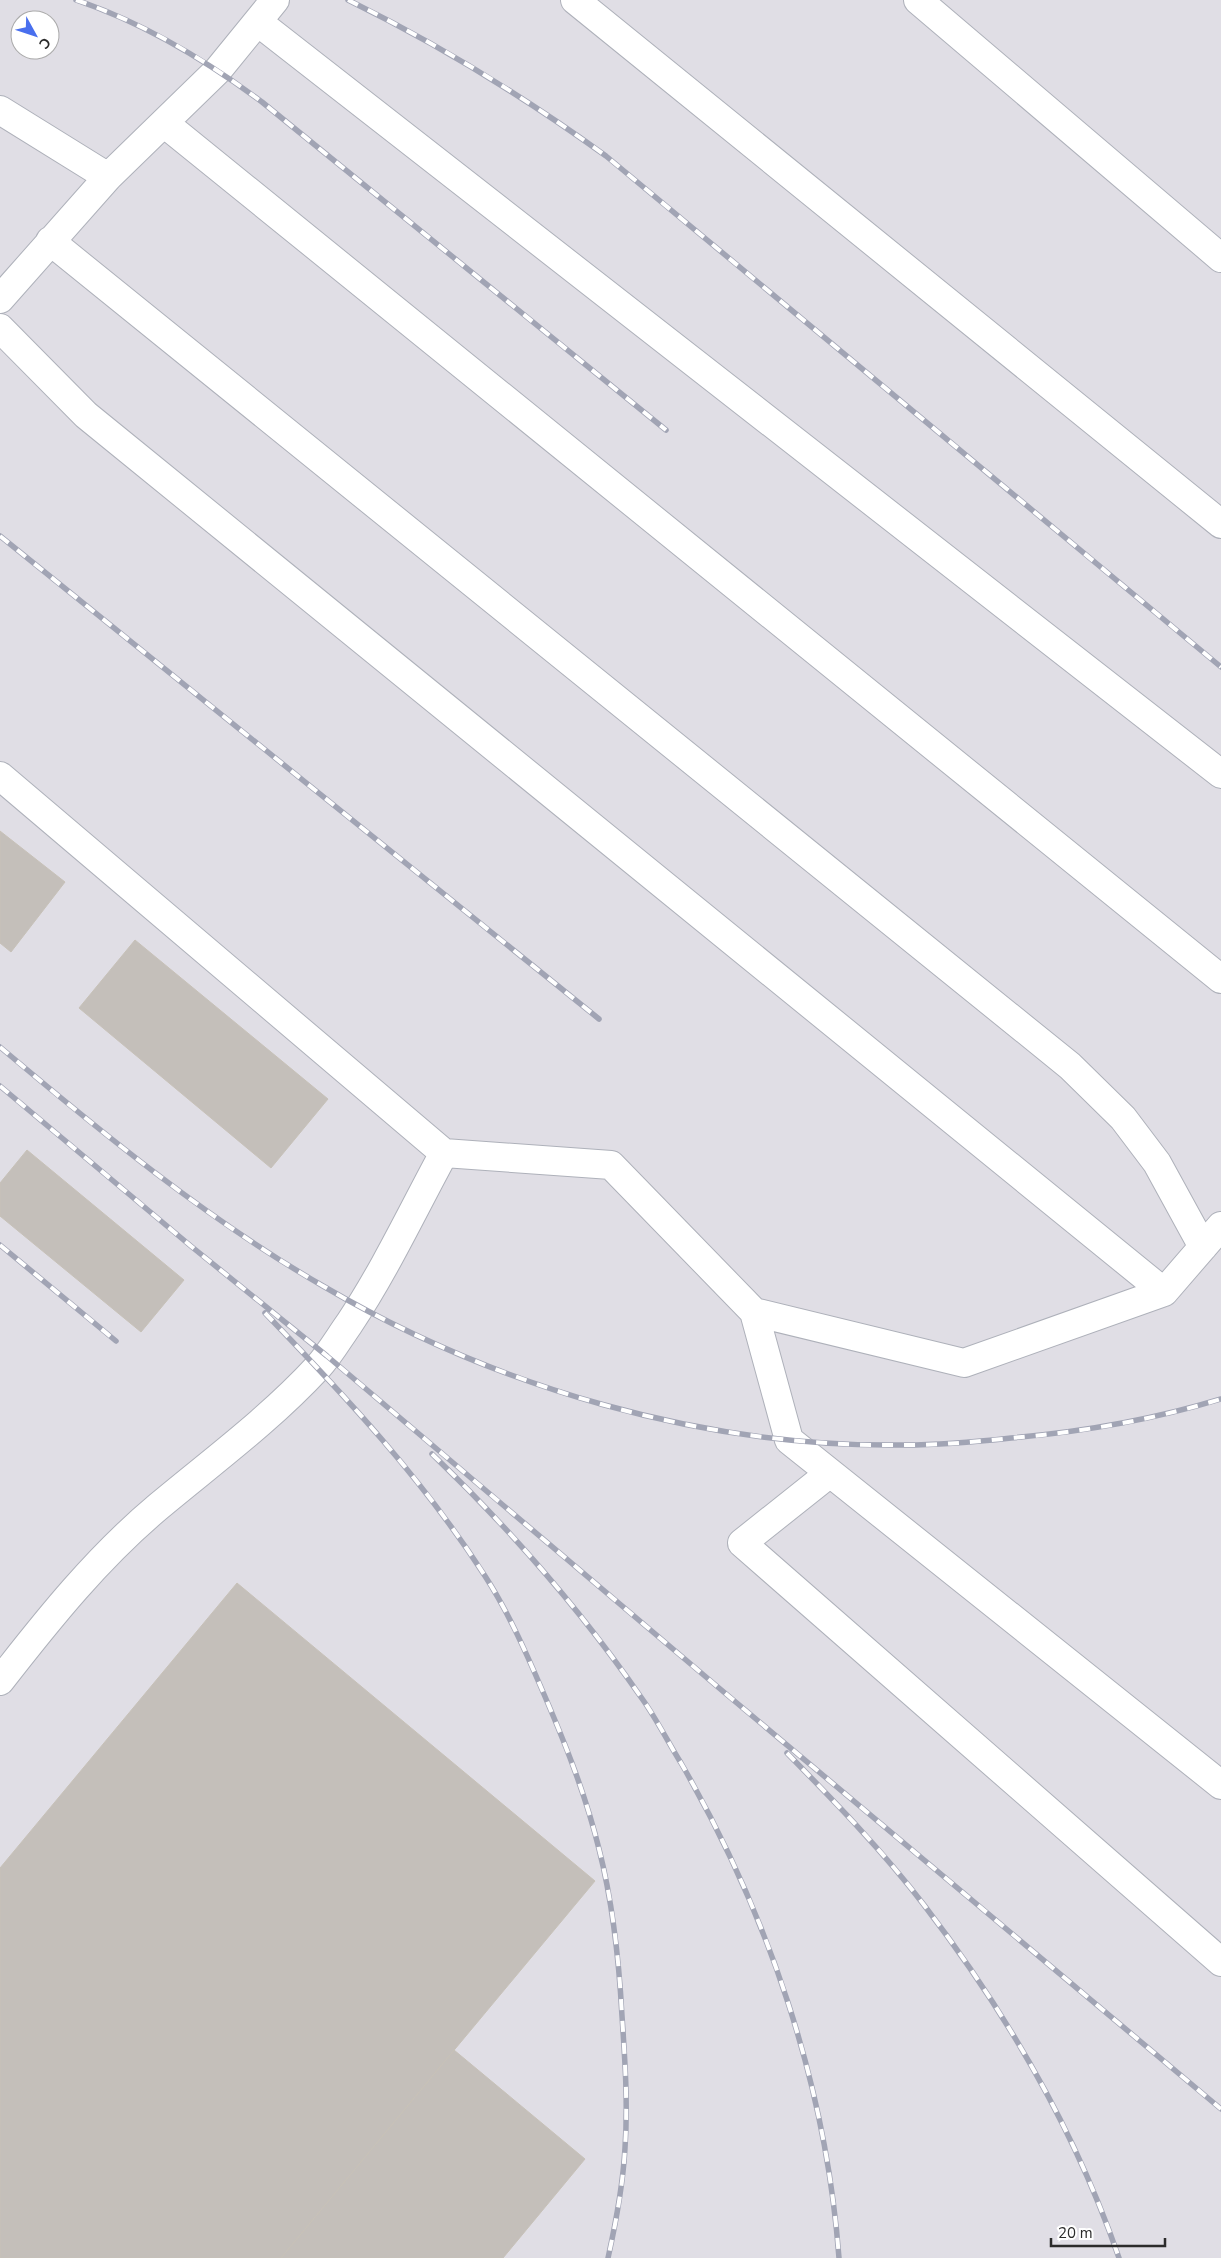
<svg xmlns="http://www.w3.org/2000/svg" width="1221" height="2258" font-family="'Nunito Sans',sans-serif">
<style>
.industrial{fill:#e0dee5;fill-rule:evenodd}
.building{fill:#c4bfba;stroke:#c7c1b8}
.lines{fill:none;stroke-linecap:round;stroke-linejoin:round}
.minor-casing{stroke:#aeb1ba;stroke-width:30}
.minor{stroke:#fff;stroke-width:28}
.rail-casing{stroke:#a1a4b4;stroke-width:5.5}
.rail{stroke:#fff;stroke-width:4;stroke-dasharray:11;stroke-linecap:butt}
</style>
<rect width="100%" height="100%" fill="#ece5de"/>
<path class="industrial" d="M0 0H1221V2258H0ZM20 20H50V50H20Z"/>
<path class="building" d="M0 831 65 882 11 952 0 943Z
M135 940 328 1099 271 1168 79 1008Z
M27 1150 184 1280 141 1332 0 1216V1183Z
M237 1583 595 1881 281 2258H0V1868Z
M454 2050 585 2159 503 2258H281Z"/>
<g class="lines">
<defs>
<path id="minor" d="M575 0 1221 524
M918 0 1221 258
M258 22 1221 774
M0 110 108 177
M164 123 1221 979
M50 241 1070 1066 1123 1118 1157 1163 1203 1247
M0 299 108 177 218 70 275 0
M0 328 86 415 1164 1292
M0 776 444 1153 611 1165 754 1312 964 1363 1164 1292 1221 1226
M754 1312 789 1440 1221 1785
M830 1473 742 1543 1221 1962
M0 1681C49 1618 98 1557 159 1506 213 1461 270 1419 318 1367 330 1354 339 1338 349 1324 385 1270 413 1210 444 1153"/>
</defs>
<use href="#minor" class="minor-casing"/>
<use href="#minor" class="minor"/>
<defs>
<path id="rail" d="M76 0C144 23 204 59 262 102L666 430
M348 0C440 45 523 96 606 156L1221 667
M0 536 599 1019
M0 1047C102 1133 207 1219 323 1286 495 1387 703 1448 904 1445 940 1445 975 1442 1011 1438 1082 1432 1152 1420 1221 1399
M0 1086 192 1247 327 1356 719 1688 1221 2109
M0 1245 116 1341
M265 1313C346 1397 422 1478 485 1576 507 1610 524 1648 540 1685 563 1738 585 1792 599 1849 613 1904 619 1960 622 2016 625 2060 628 2104 625 2148 623 2185 616 2222 608 2258
M432 1454C510 1529 581 1610 643 1700 657 1720 668 1742 681 1763 768 1914 826 2084 839 2258
M787 1753C834 1801 883 1851 924 1905 1006 2012 1075 2130 1119 2258"/>
</defs>
<use href="#rail" class="rail-casing"/>
<use href="#rail" class="rail"/>
</g>
<g transform="translate(35 35) rotate(130)"><circle r="24" fill="#ffffff" stroke="#aaaaaa"/>
<path d="M0-4L9 19L0 12L-9 19Z" fill="#496fee"/>
<text y="-8" font-size="14" font-weight="bold" text-anchor="middle" fill="#2b2b2b">С</text>
</g>
<path d="M1051 2238v8h114v-8" fill="none" stroke="#2b2b2b" stroke-width="2.5"/>
<text x="1058" y="2238" font-size="15" fill="#2b2b2b" stroke="#ffffff" stroke-width="4" paint-order="stroke">20 m</text>
</svg>
